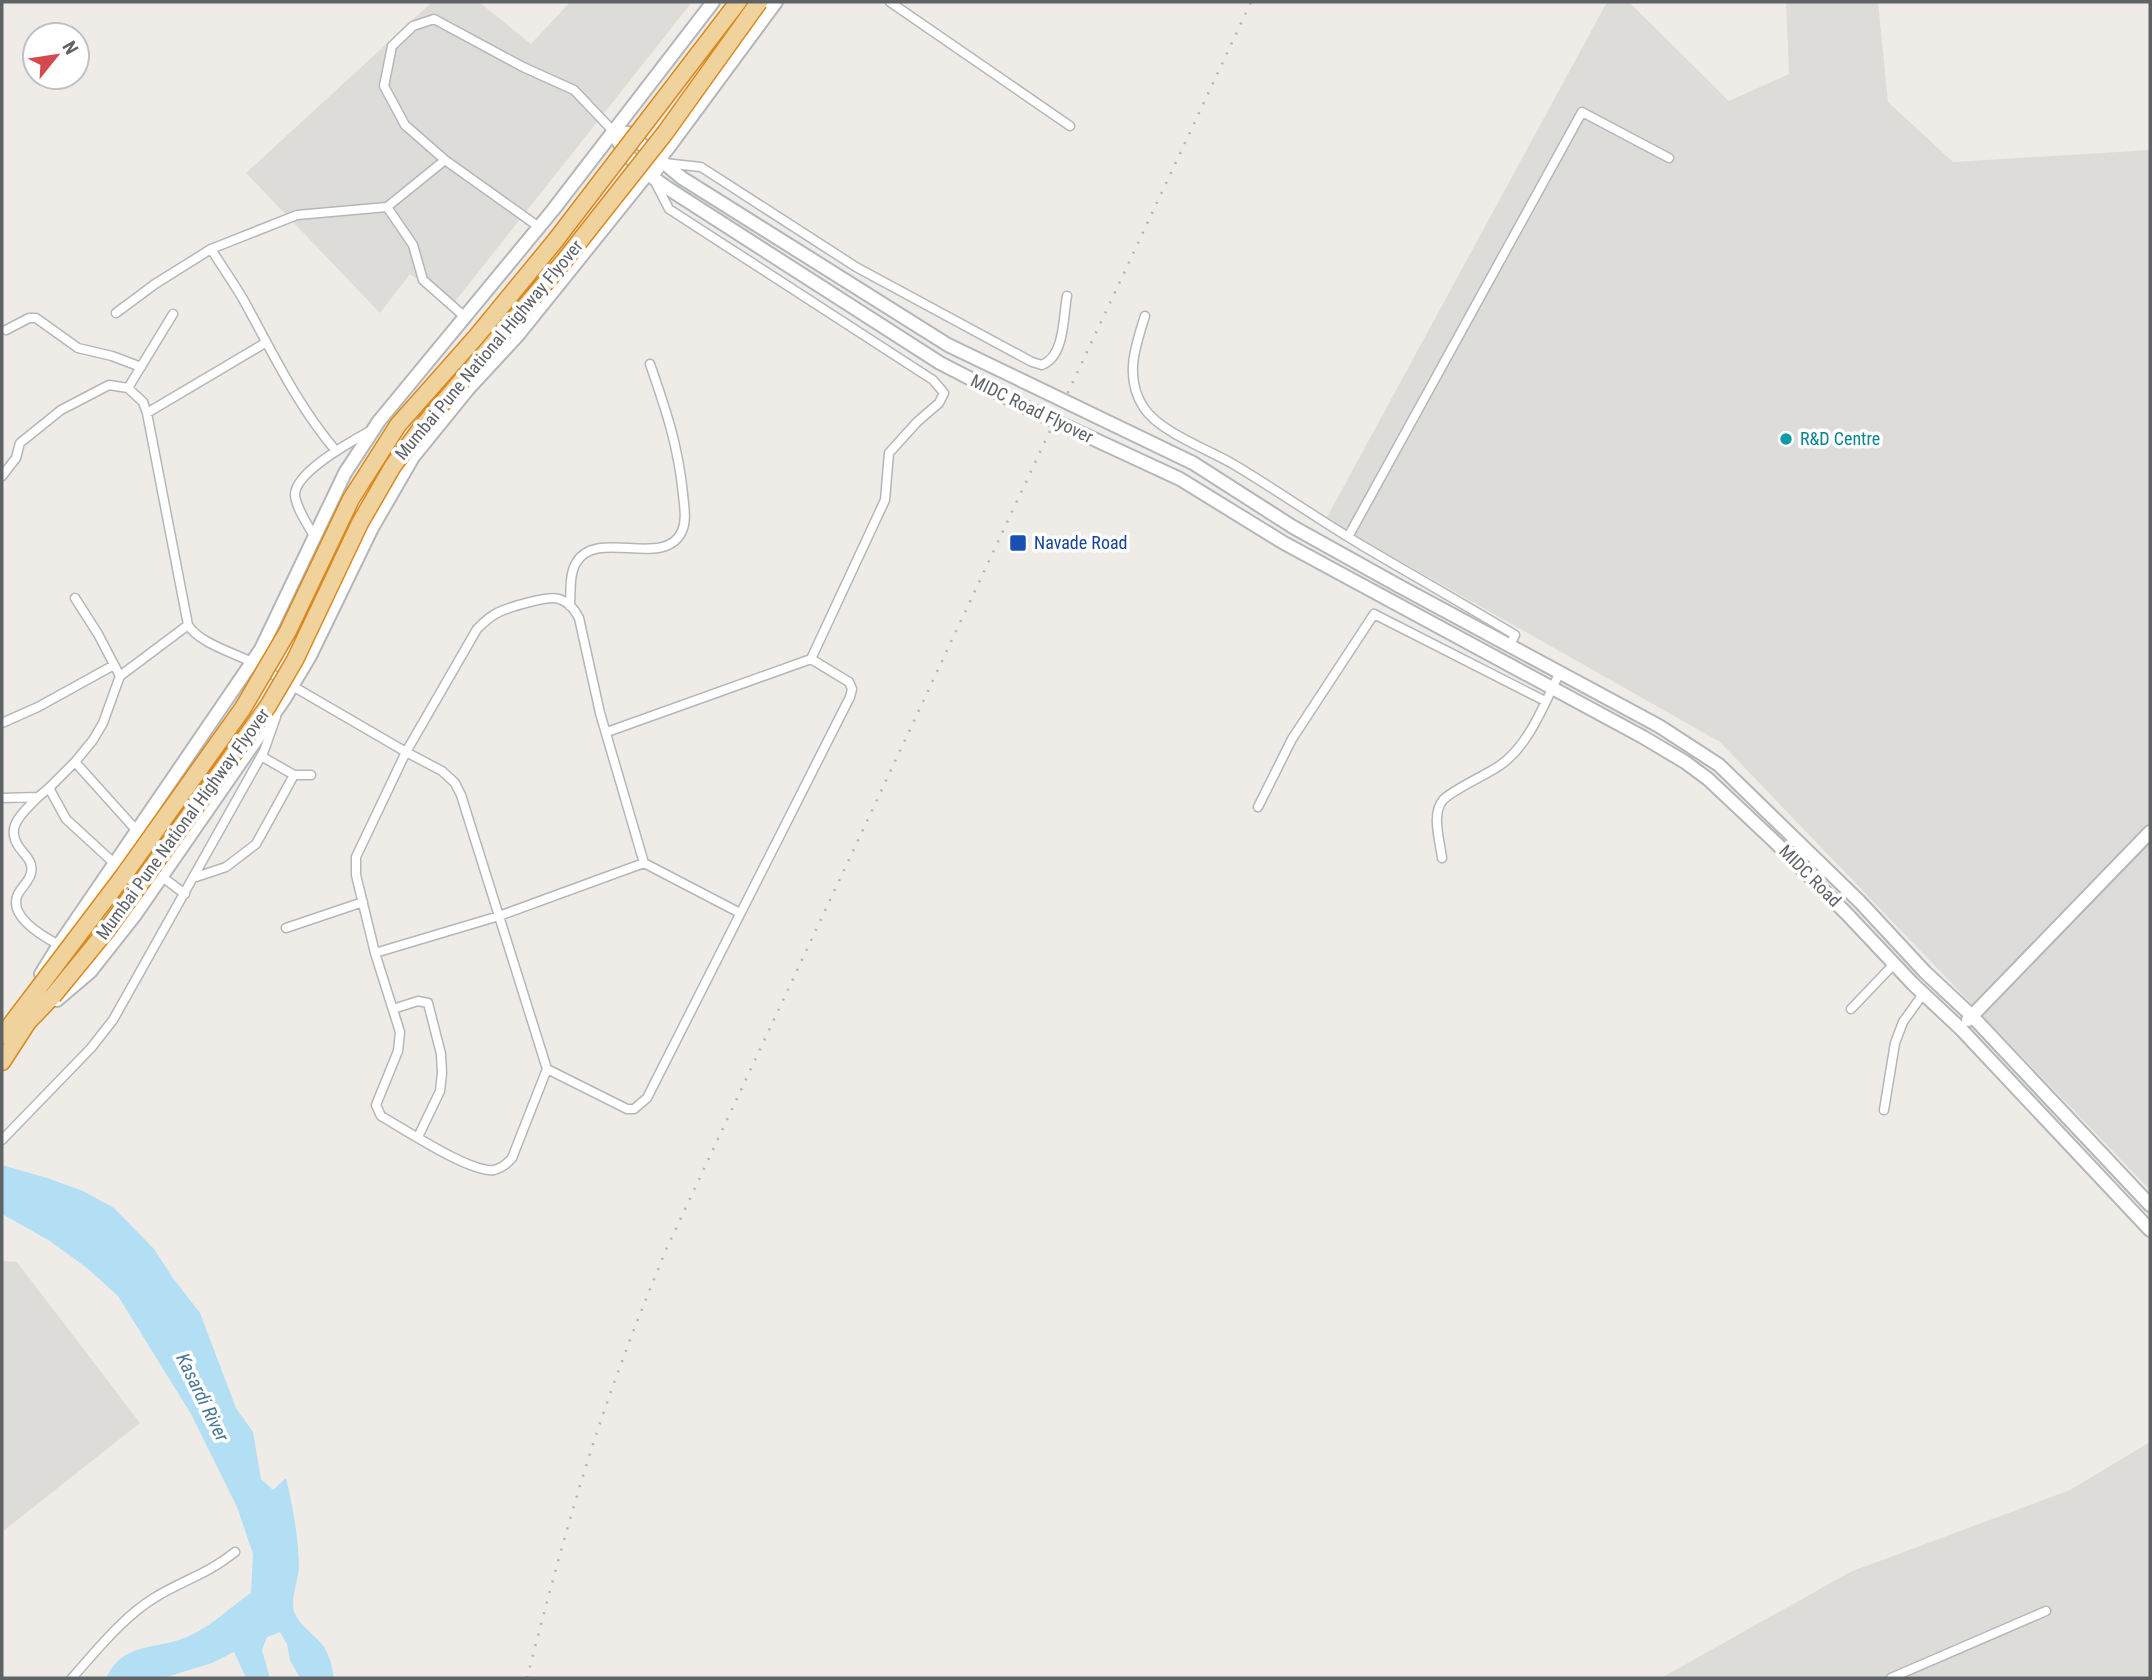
<svg xmlns="http://www.w3.org/2000/svg" width="2152" height="1680" font-family="'Roboto Condensed',sans-serif">
<style>
.industrial{fill:#dedcd9}
.water{fill:#b2dff4}
.lines{fill:none;stroke-linecap:round;stroke-linejoin:round}
.street-casing{stroke:#b4b7ba;stroke-width:11}
.secondary-casing{stroke:#b4b7ba;stroke-width:16}
.highway-casing{stroke:#d9891e;stroke-width:19}
.street{stroke:#fff;stroke-width:8}
.secondary{stroke:#fff;stroke-width:12}
.highway{stroke:#f0d29d;stroke-width:16}
.rail{stroke:#b3b4b4;stroke-width:2.5;stroke-dasharray:2 9;stroke-linecap:butt}
.secondary-bridge-casing{stroke:#b4b7ba;stroke-width:16;stroke-linecap:butt}
.highway-bridge-casing{stroke:#d9891e;stroke-width:19;stroke-linecap:butt}
.secondary-bridge{stroke:#fff;stroke-width:12}
.highway-bridge{stroke:#f0d29d;stroke-width:16}
.culture-dot{fill:#0f9aa8;stroke:#fff;stroke-width:2.5}
.transit-dot{fill:#1a4fb4;stroke:#fff;stroke-width:2.5}
.labels{text-anchor:middle;stroke-width:7;stroke-linejoin:round;paint-order:stroke}
.street-label{font-size:18px;fill:#5f6366;stroke:#fff}
.culture-label{font-size:18px;fill:#0d838f;stroke:#fff;text-anchor:start}
.transit-label{font-size:18px;fill:#164399;stroke:#fff;text-anchor:start}
.water-label{font-size:19px;font-style:italic;fill:#497794;stroke:#fff}
</style>
<rect width="100%" height="100%" fill="#efece8"/>
<path class="industrial" d="M432 2H479L531 44 570 2H692L453 304 410 274 380 313 246 173Z
M1607 2H1629L1729 101 1789 74 1786 2H1878L1888 102 1953 162 2150 150V1190L1720 742 1326 519Z
M2 1261 17 1262 140 1423 2 1532Z
M2150 1442V1678H1661L1850 1572 2070 1490Z"/>
<path class="water" d="M2 1165 47 1178 83 1191 114 1208 154 1249 173 1278 200 1313 236 1408 253 1432 261 1479 273 1490 286 1478C293 1507 298 1536 299 1565 299 1580 289 1600 295 1614 300 1625 313 1634 321 1643 329 1652 332 1666 334 1678H300L290 1660 287 1644 280 1632 267 1637 262 1650 270 1678H246L234 1652 212 1663 163 1678H106C124 1640 157 1651 189 1636 212 1626 230 1607 251 1593L253 1554 237 1507 191 1414 118 1296 87 1268 50 1241 2 1214Z"/>
<g class="lines">
<defs>
<path id="street" d="M890 2 1070 126
M387 207 413 245 423 280 465 317
M539 227 445 160 405 125 384 86 392 46 413 26 434 19 523 67 574 90 614 132
M211 249C221 265 233 282 243 299 273 353 295 402 336 451
M116 313 155 284 211 249 297 215 387 207 445 160
M1145 316C1135 347 1124 378 1144 408 1160 432 1207 449 1233 464 1277 490 1319 520 1363 546 1414 576 1465 605 1515 635L1510 645
M6 330 29 318H36L78 348 112 356 141 367
M128 388 173 314
M147 413 265 343
M2 476 16 458 20 443 61 410 109 385 128 388 143 402 147 413 188 625C199 643 234 653 254 663
M314 536C308 525 296 508 295 495 295 472 352 441 370 431
M1348 537 1582 112 1669 158
M75 598 98 634 120 676
M570 606C571 592 569 575 576 563 596 527 665 570 682 531 687 520 684 506 683 494 678 445 666 410 650 364
M265 670 406 752 442 771 455 783 461 795 547 1069 627 1109H634L647 1098 850 697 852 689 849 682 811 659
M2 723 38 707 114 665
M607 732 811 659 885 500 889 453 917 422 939 403 944 393 933 380 669 209 653 178 664 163 701 167 856 267 1032 362 1042 365C1065 356 1063 317 1067 296
M261 756 294 775H311
M75 762 137 831
M49 788 66 819 115 864
M38 797C24 812 4 826 19 847 23 853 30 859 31 865 34 877 23 885 18 894 7 916 44 937 59 945
M2 798 38 797 49 788 75 762 93 740 103 723 120 676 188 625
M1258 807 1292 739 1374 614 1545 701
M1442 858C1440 841 1431 814 1443 800 1452 790 1486 775 1499 766 1529 746 1544 704 1560 672
M161 876 185 894
M193 878 226 867 256 844 294 775
M286 928 363 902
M375 953 499 916 644 863
M393 1009 418 1001 428 1003 441 1054 442 1073 440 1091 418 1137
M1851 1009 1894 964
M547 1069 512 1158C507 1164 502 1168 494 1170 470 1173 404 1129 381 1116L376 1105 398 1051 400 1032 375 953 356 875V857L406 752 477 629C484 622 490 616 499 612 510 607 549 595 559 599 569 602 575 610 579 618L600 713 644 863 740 913
M1884 1110 1895 1043 1903 1022 1923 994
M2 1140 91 1048 113 1020 264 751 276 717
M72 1678C97 1650 122 1618 154 1598 181 1581 208 1574 235 1552
M1891 1678 2046 1611"/>
<path id="secondary" d="M672 191C650 176 623 158 614 132L628 133 682 178
M1399 586 1659 726 1719 765 1860 902 1925 972 1972 1016 2150 1205
M1393 602 1643 737 1685 762 1708 779 1777 844 1847 914 1913 984 1960 1028 2150 1230
M41 974 59 945 261 649 345 473 379 421 553 210 713 2
M57 1000 90 972 135 915 285 698 310 656 372 528 413 457 469 388 518 335 669 147 776 2
M1968 1020 2150 832"/>
<path id="highway" d="M2 1036 40 986
M2 1062 28 1022 53 996"/>
</defs>
<use href="#street" class="street-casing"/>
<use href="#secondary" class="secondary-casing"/>
<use href="#highway" class="highway-casing"/>
<use href="#street" class="street"/>
<use href="#secondary" class="secondary"/>
<use href="#highway" class="highway"/>
<path class="rail" d="M527 1678C555 1570 584 1461 624 1356 637 1321 651 1287 665 1252L1251 2"/>
<defs>
<path id="secondary-bridge" d="M682 178 948 345 1193 463 1293 527 1399 586
M672 191 940 363 1029 409 1180 479 1284 543 1393 602"/>
<path id="highway-bridge" d="M40 986 124 875 243 708 288 631 351 499 398 425 476 337 555 241 738 2
M53 996 107 930 268 706 295 660 360 523 393 466 422 427 564 261 665 133 759 2"/>
</defs>
<use href="#secondary-bridge" class="secondary-bridge-casing"/>
<use href="#highway-bridge" class="highway-bridge-casing"/>
<use href="#secondary-bridge" class="secondary-bridge"/>
<use href="#highway-bridge" class="highway-bridge"/>
</g>
<circle class="culture-dot" cx="1786" cy="439" r="7"/>
<rect class="transit-dot" x="1009" y="534" width="18" height="18" rx="3.5"/>
<g class="labels">
<g class="street-label">
<text transform="translate(489 350) rotate(-50)" y="6">Mumbai Pune National Highway Flyover</text>
<text transform="translate(1032 409) rotate(26)" y="6">MIDC Road Flyover</text>
<text transform="translate(183 824) rotate(-54)" y="6">Mumbai Pune National Highway Flyover</text>
<text transform="translate(1810 876) rotate(45)" y="6">MIDC Road</text>
</g>
<g class="culture-label">
<text x="1800" y="445">R&amp;D Centre</text>
</g>
<g class="transit-label">
<text x="1034" y="549">Navade Road</text>
</g>
<g class="water-label">
<text transform="translate(203 1397) rotate(64)" y="7">Kasardi River</text>
</g>
</g>
<rect width="2152" height="1680" fill="none" stroke="#5f6366" stroke-width="7"/>
<g transform="translate(56 56) rotate(60)"><circle r="33" fill="#ffffff" stroke="#bfc1c2" stroke-width="2"/>
<path d="M0-5L12 26L0 18L-12 26Z" fill="#d4494e"/>
<text y="-10" font-size="19" font-weight="bold" text-anchor="middle" fill="#5f6366">N</text>
</g>
</svg>
